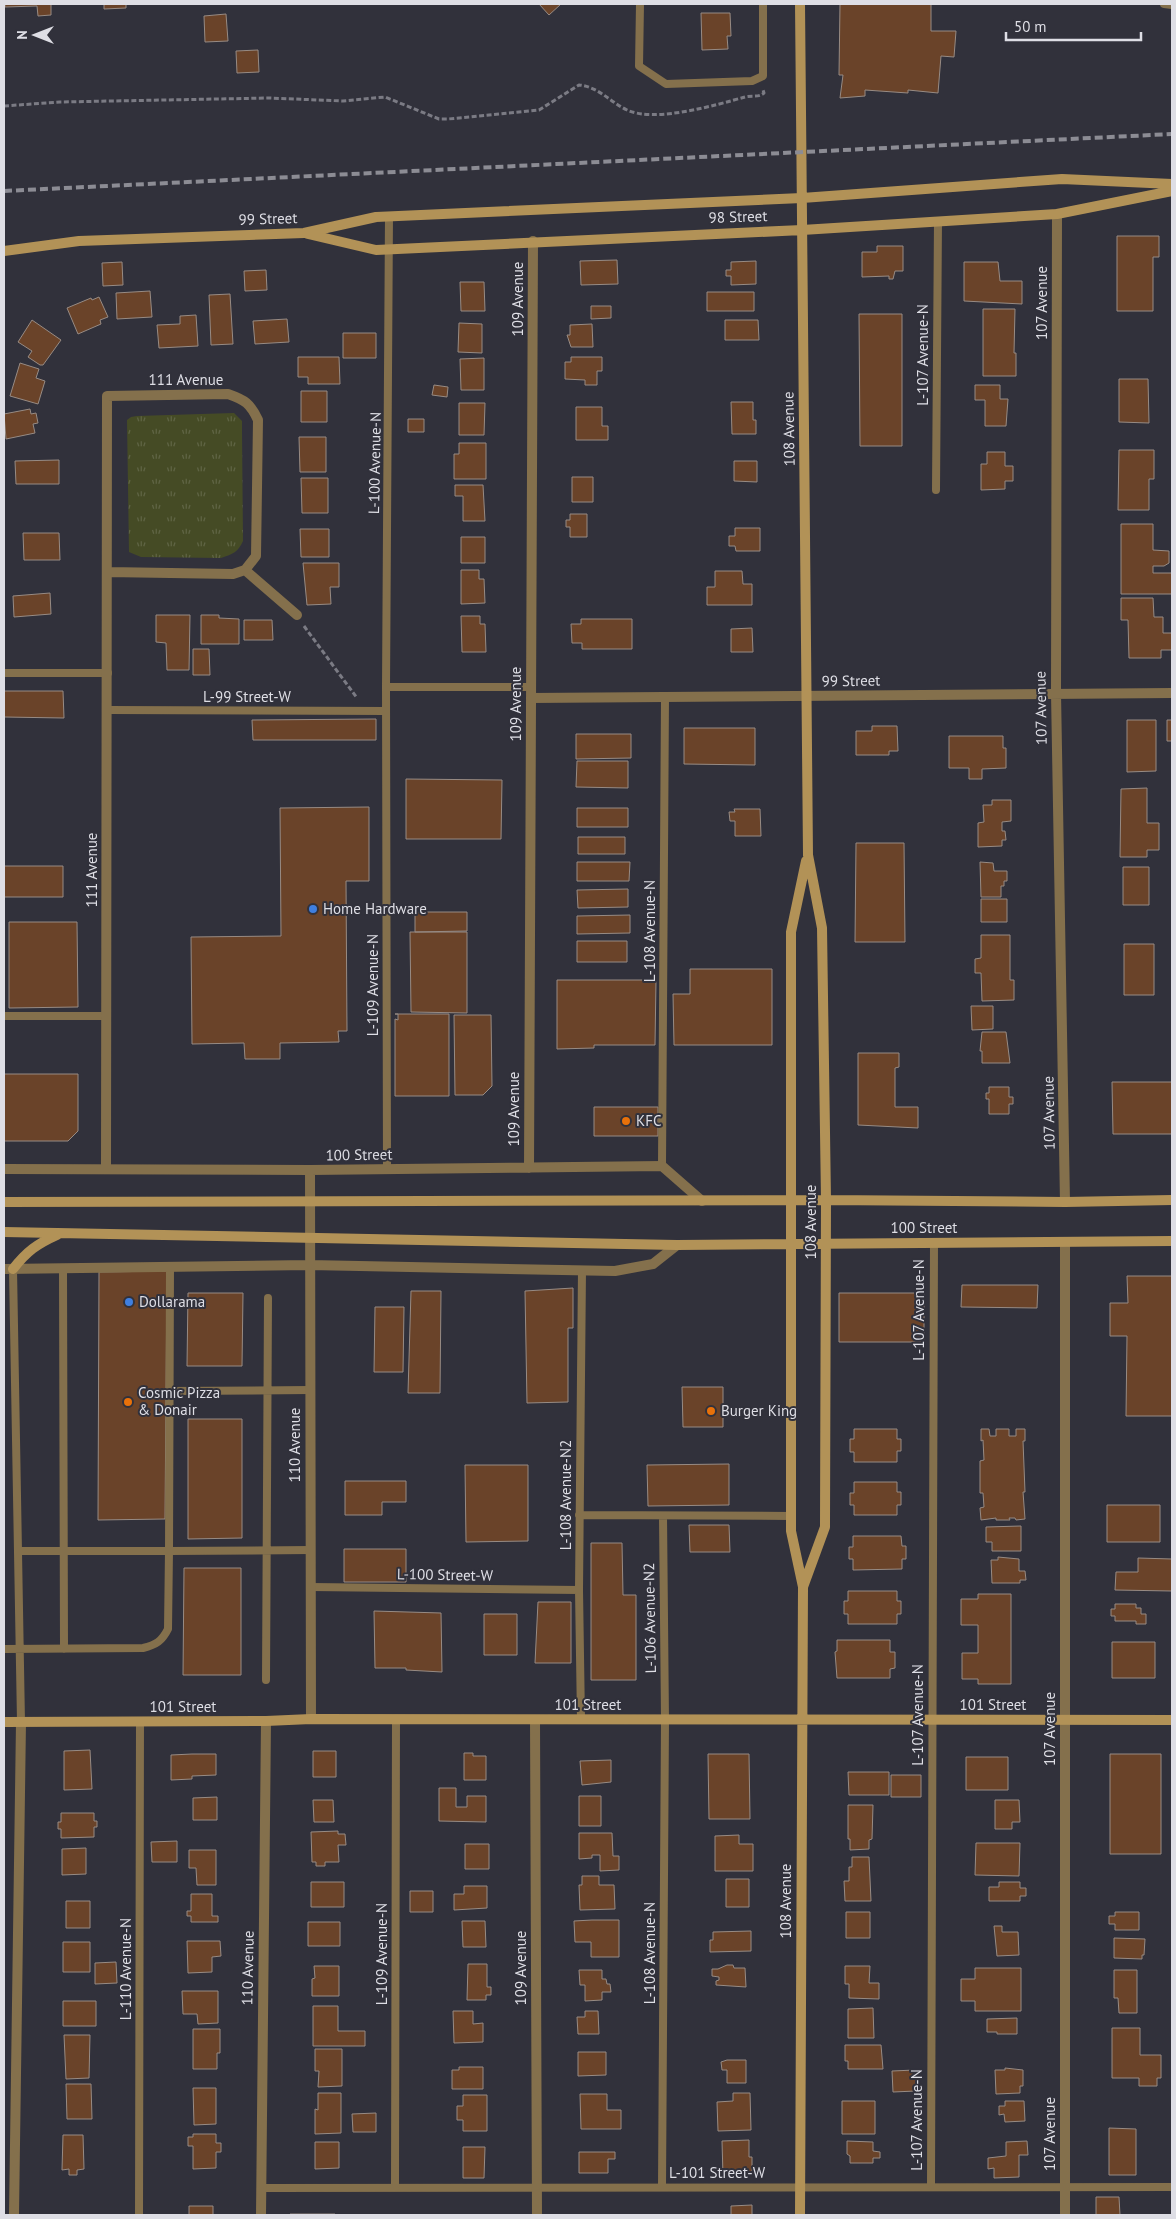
<svg xmlns="http://www.w3.org/2000/svg" width="1176" height="2219" font-family="'PT Sans',sans-serif">
<style>
.grass{fill:url(#grass-tufts)}
.building{fill:#6a4329;stroke:#978b84}
.lines{fill:none;stroke-linecap:round;stroke-linejoin:round}
.path{stroke:#7b7b84;stroke-width:3;stroke-dasharray:5 2.5;stroke-linecap:butt}
.lane{stroke:#84704c;stroke-width:8}
.street{stroke:#84704c;stroke-width:10}
.secondary{stroke:#b29257;stroke-width:10}
.rail{stroke:#8c8c94;stroke-width:4;stroke-dasharray:8 4;stroke-linecap:butt}
.shop-dot{fill:#3f7fe0;stroke:#31313b;stroke-width:2}
.food-dot{fill:#e8710a;stroke:#31313b;stroke-width:2}
.labels{text-anchor:middle;stroke-width:4;stroke-linejoin:round;paint-order:stroke}
.street-label{font-size:15px;fill:#dedee5;stroke:#31313b}
.poi-label{font-size:15px;fill:#dedee5;stroke:#31313b;text-anchor:start}
</style>
<defs>
<pattern id="grass-tufts" width="24" height="20" patternUnits="userSpaceOnUse" patternTransform="scale(1.25)"><rect width="24" height="20" fill="#454b25"/><path d="M3 7l-1-3M5 7V3M7 7l1-3M15 17l-1-3M17 17v-4M19 17l1-3" fill="none" stroke="#5f6444"/></pattern>
</defs>
<rect width="100%" height="100%" fill="#31313b"/>
<path class="grass" d="M234 413 242 421V432L243 541C238 552 233 554 221 558L141 557 129 552 127 420 131 417 137 416Z"/>
<path class="building" d="M5 4H51V15L38 16 37 6 5 7Z
M104 4H126V8L104 9Z
M539 4H561L549 15Z
M840 4H931V31H956L954 57 941 56 938 93 908 90V93L865 90V96L840 98 843 75H839Z
M701 13H730L731 36H727L728 49 702 50Z
M226 14 228 41 205 42 204 16Z
M258 50 259 72 237 73 236 51Z
M1117 236H1159V257H1153V311H1117Z
M877 246H903V271H895L893 279H889V276L862 277V252H877Z
M617 260 618 284 581 285 580 261Z
M756 261V284L731 285V276H726V270H731V262Z
M122 262 123 285 103 286 102 263Z
M964 262H998L1000 281H1022V304L964 301Z
M266 270 267 290 245 291 244 271Z
M460 282H484L485 311H461Z
M150 291 152 317 117 319 116 293Z
M707 292H754V311H707Z
M230 294 233 344 211 345 209 295Z
M99 297 108 317 100 320 101 324 78 334 67 308 91 298 92 300Z
M591 306H611V318L591 319Z
M983 309H1015L1014 353H1016V376H983Z
M859 314H902V446H860Z
M196 315 198 346 159 348 157 325 180 324V316Z
M287 319 289 342 255 344 253 321Z
M32 320 61 340 43 365H40L28 357 32 351 18 342Z
M725 320H758L759 340H725Z
M459 323 482 324V353L458 352Z
M592 324 593 347H571L567 335H570V325Z
M343 333H376V358H343Z
M298 357H339L340 384H308V377H298Z
M571 357H602V371H597V385H585V380L565 379V362H571Z
M484 358V390H461L460 359Z
M20 363 39 369 36 378 45 381 38 404 10 396Z
M1119 379H1148L1149 423 1119 422Z
M434 385 448 387 447 397 432 395Z
M975 385H1000V399H1008L1006 426H985V400H975Z
M301 391H327V422H301Z
M731 402H753V420H756V434H732Z
M459 403H485L484 435H459Z
M576 407H602V426H608V440H576Z
M30 409 31 414 36 413 38 423 33 424 35 433 6 439 4 414Z
M408 419H424V432H408Z
M299 437H326V472H300Z
M459 443H486V479H454V454H459Z
M1119 450H1154V479H1149V510H1118Z
M987 452H1005V466H1013V481H1005V489L981 490V464H987Z
M59 460V484H16L15 461Z
M734 461H757V482L734 481Z
M572 477H593V502H572Z
M301 478H328V513H302Z
M455 485H483L485 521H463V496H455Z
M570 514H587V537H570V527H566V520H570Z
M1121 524H1153V550L1169 551V563L1164 566H1153V573H1172V594H1121Z
M735 528H760V551H736L735 546H729V536H735Z
M300 529H329V557H301Z
M23 533H59L60 560H24Z
M461 537H485V563H461Z
M303 563H339V587H330L331 604 307 605Z
M461 570H479V579H484L485 603 461 604Z
M715 571H742L743 584H752V605H707V587H715Z
M50 593 51 614 14 617 13 596Z
M1121 598H1153L1154 617H1163V633H1172V650H1161V658H1129L1128 620H1121Z
M156 615H190L189 670H167L166 643 156 642Z
M201 615H219V618L239 619V644H201Z
M461 616H480V624H485L486 652H462Z
M581 619H632V649H582V643H572L571 624H581Z
M244 620H272L273 640H244Z
M752 628 753 652H731V629Z
M193 649H209L210 675H193Z
M4 691H63L64 718 4 717Z
M376 719V740H253L252 720Z
M1127 720H1156V771L1127 772Z
M1167 720H1172V741H1167Z
M872 726H897L898 751H889V755H856V731H872Z
M684 728H755V765L684 764Z
M576 734H631V758L576 759Z
M949 736H1003V748H1006V768L982 769V779H969V768H949Z
M577 761H628V788L576 787Z
M406 779 502 780 501 839H406Z
M1147 788V823H1159V850H1147V857H1120L1121 789Z
M992 800H1011V821L1002 822V831H1005L1006 840H1002V846L978 847V823L984 822 983 805H992Z
M369 807V881H346L347 1031H338L339 1042 280 1043V1059H245L244 1043 192 1044 191 937 281 936 280 808Z
M577 808H628V827H577Z
M734 809H760L761 836H735V821H730L729 812H735Z
M578 837H625V854H578Z
M856 843H904L905 942H855Z
M577 862H630L629 881H577Z
M980 862 993 863 994 871H1007V881H1004V886H1001V897H981Z
M4 866H63V897H4Z
M1123 867H1149V905H1123Z
M628 889V907L578 908 577 890Z
M981 899H1007V922H981Z
M415 912H467V931L415 932Z
M630 915V933L577 934V916Z
M9 922H77L78 1007 9 1008Z
M410 932H467V1013L411 1012Z
M981 935H1010V980H1014V1000L982 1001 981 973H975V959L981 958Z
M577 941H627V962H577Z
M1124 944H1154V995H1124Z
M690 969H772V1045H674L673 994H690Z
M557 980H656L655 1045H594V1048L557 1049Z
M971 1006H993V1029L972 1030Z
M395 1014H449V1096H395V1019L398 1020V1014Z
M454 1015H491L492 1086 483 1095H455Z
M982 1032H1006L1010 1063H982V1051H980Z
M858 1053H899V1067L895 1068V1107H918V1128L858 1125Z
M4 1074H78V1131L68 1141H4Z
M1112 1082H1172V1134H1113Z
M989 1087H1009V1097H1013V1104H1009V1114H989V1099H986V1093H989Z
M594 1107H658V1136H594Z
M167 1271 165 1519 98 1520 99 1272Z
M1127 1276H1172V1416H1126L1127 1336H1110V1303H1128Z
M962 1285H1038L1037 1308 961 1307Z
M573 1288V1328H568V1402L527 1403 525 1291Z
M411 1291H441L440 1393H408Z
M188 1293H243L242 1366H187Z
M839 1293H924V1342H839Z
M375 1307H404L403 1372H374Z
M682 1387H723V1427H683Z
M188 1419H242V1538L188 1539Z
M854 1429H897V1439H901V1451H897V1462H854V1452H850V1439H854Z
M981 1429H989L990 1436H996V1429H1009V1436H1016V1429H1025V1441H1023L1025 1492H1023L1025 1519 1016 1520 1015 1518H1009L1010 1520H996V1518L981 1520 980 1508 984 1507 983 1493H980V1461L984 1460 983 1440 981 1441Z
M729 1464V1505L648 1506 647 1465Z
M465 1465H528V1541L466 1542Z
M345 1481H406V1502H382V1515H345Z
M854 1482H897V1492H901V1505H897V1515H854V1505H850V1493H854Z
M1107 1505H1160V1542H1107Z
M689 1525H729L730 1552H690Z
M1021 1526V1551H992V1542H986V1527Z
M853 1536H901L902 1546H906V1559H902V1569L853 1570V1559H849V1547H853Z
M591 1543H622L623 1595H636V1680H591Z
M344 1549H406V1582H344Z
M998 1557 1019 1559V1571H1025L1026 1580H1020V1583H992L991 1560H998Z
M1138 1558 1172 1559V1591L1115 1590 1116 1572H1138Z
M184 1568H241V1675H183Z
M848 1591H897V1601H901V1614H897V1624H848V1614H844V1601H848Z
M978 1594H1011V1684H978V1679H962V1653H978V1625H961V1599H978Z
M538 1602H571V1663H535Z
M1115 1604H1136V1608H1141V1614H1146V1624H1136V1621H1115V1616H1111V1609H1115Z
M374 1611 441 1613 442 1672 406 1670V1668H375Z
M484 1614H517V1655H484Z
M837 1640H890V1652H895V1668L890 1669V1678H837L835 1652 837 1651Z
M1112 1642H1155V1678H1112Z
M90 1750 92 1789 64 1790V1751Z
M313 1751H336V1777H313Z
M464 1753H473V1756H486V1780H464Z
M192 1754H216V1775L192 1776V1779L171 1780V1755Z
M708 1754H749L750 1819H709Z
M1110 1754H1161V1854H1110Z
M966 1757H1008V1790H966Z
M611 1760V1782L582 1785 580 1761Z
M848 1772H889V1795H849Z
M891 1775H921V1797H891Z
M439 1788H456V1807H467V1796H486V1822L439 1821Z
M579 1796H601V1826H579Z
M217 1797V1820H193V1798Z
M313 1800H333L334 1822H314Z
M995 1800H1019L1020 1822H1012V1829H995Z
M848 1805H873L872 1839 869 1840V1849L850 1850V1839H848Z
M61 1813H94V1821H97V1827H94V1837L61 1838V1829H58V1822H61Z
M338 1831V1834H345L346 1845H338L339 1862H325V1866H316V1862H312L311 1832Z
M579 1833H612L613 1856H619V1870L600 1871V1855H592V1858L579 1859Z
M739 1835V1844H753V1871H715V1836Z
M177 1841V1862H152L151 1842Z
M976 1843H1020L1019 1876 975 1875Z
M465 1844H489V1869H465Z
M86 1848V1874L62 1875V1849Z
M189 1850H216V1885H197L196 1868H189Z
M852 1857H869L871 1901H845L844 1881H849V1867H852Z
M582 1876H599V1885H614L615 1909 580 1910 579 1885H582Z
M726 1879H749V1907H726Z
M311 1882H344V1907H311Z
M999 1882H1020V1888H1026V1896H1020V1901H989V1887H999Z
M464 1886H487V1908L454 1910V1894H464Z
M410 1891H433V1912H410Z
M191 1894H212V1916H218V1922H191V1916H187V1911H191Z
M66 1901H90V1928H66Z
M846 1912H870V1938H846Z
M1115 1912H1139V1930H1115V1924H1109V1916H1115Z
M592 1920H619V1957H591V1942H575L574 1921Z
M462 1921H485L486 1947H463Z
M308 1922H340V1946H308Z
M994 1926H1002V1932H1018L1019 1955 997 1956Z
M751 1931V1951L710 1952V1940H713V1932Z
M1114 1938 1145 1939 1144 1955H1142V1959L1114 1958Z
M187 1941H220L221 1956 212 1957V1972L188 1973Z
M63 1942H90V1972H63Z
M116 1962 117 1983 95 1984V1963Z
M468 1964H487V1987H491V1995H486V2000H467Z
M727 1965H733L734 1968H745L746 1987 716 1985V1981L719 1980V1977L712 1976V1969H718Z
M314 1966H339V1996H312V1979L315 1978Z
M845 1966H870L869 1983H879V1999L849 1998V1984H845Z
M975 1968H1021V2011H975V2001H961V1979H975Z
M579 1970H602V1979H606L607 1984H610L611 1992H602V2000L585 2001V1985H580Z
M1114 1970H1137V2013H1119L1118 1998H1114Z
M182 1991H218V2023L198 2024 197 2014H183Z
M63 2001H96V2026H63Z
M313 2006H338V2031H365V2046H313Z
M873 2008 874 2038H848V2009Z
M453 2011H473V2024L483 2023V2042L454 2043Z
M585 2011H598L599 2034H578L577 2017H585Z
M1017 2018V2034H997V2032H987V2019Z
M1112 2028H1140V2055H1161V2078H1157V2086H1139V2078H1112Z
M193 2029H220V2053H217V2069H193Z
M64 2035H90L89 2078 66 2079Z
M845 2045H881L883 2069H848V2061H845Z
M315 2049H342V2086L318 2087 319 2071H315Z
M578 2052H606V2075L578 2076Z
M727 2060H746V2083H727V2070H722L721 2062Z
M459 2067H483V2089H452V2070H459Z
M1005 2068 1023 2070V2086H1020V2093L996 2094 995 2070H1005Z
M915 2070 916 2091 893 2092 892 2071Z
M66 2084H91L92 2119H67Z
M193 2088H216V2124L194 2125Z
M318 2093H341V2133L315 2134V2109L318 2110Z
M733 2093H750L751 2130 718 2131 717 2102 733 2101Z
M580 2094H607V2110H621V2129H581Z
M463 2095H487V2131H463V2120H457V2106H463Z
M842 2101H875V2134H842Z
M1005 2101H1024L1025 2121 1005 2122 1004 2114 999 2115V2106H1005Z
M376 2113V2132H353L352 2114Z
M1109 2128 1136 2129V2175H1109Z
M193 2134H216V2143H221V2152H216V2168L193 2169V2146H188V2137H193Z
M63 2135H83L84 2169 77 2170V2175H69V2169L62 2170Z
M749 2140V2157H752V2175L723 2176 722 2141Z
M847 2141 873 2142V2151L880 2152V2158H873V2163H850V2156L847 2154Z
M1027 2141 1028 2155H1019V2177L994 2178V2168L988 2169V2158L1006 2156V2142Z
M315 2142H339V2168L315 2169Z
M463 2147H485L484 2178H463Z
M579 2152H615V2159H608V2173H579Z
M1096 2197H1119L1120 2215H1096Z
M752 2205V2215H731V2206Z
M189 2206H213V2215H189Z
M290 2214H335V2215H290Z"/>
<g class="lines">
<path class="path" d="M4 106 60 102 269 98 343 101 385 97 439 119H448L539 110 579 85C599 87 610 102 627 110 655 123 716 105 745 97 752 95 758 98 764 93L763 90
M304 626 357 698"/>
<path class="lane" d="M640 4 639 66 666 84 752 81 763 76V4
M1164 4 1172 5
M936 490 938 221
M4 673H108
M386 687H531
M108 710 386 711
M4 1016H107
M662 1166 665 697
M387 1169 386 687 389 216
M13 1269 21 1722
M63 1269 64 1649
M170 1391 310 1390
M579 1515 791 1516
M18 1551H169L170 1267
M311 1587 579 1590
M4 1649 143 1648C156 1645 162 1641 168 1629L169 1551 311 1550
M266 1680 268 1298
M581 1720 579 1590 582 1270
M662 2187 665 1720 663 1516
M931 2187 934 1243
M261 2188 1172 2187
M395 2188 396 1721
M139 2215 140 1722"/>
<path class="street" d="M1057 214 1056 693 1065 1202
M245 570 297 615
M531 698 1172 693
M529 1168 533 241
M4 1169 310 1170 662 1166 702 1201
M106 1169 107 396 228 394C245 400 250 403 258 420L256 556 245 570 233 574 108 572
M310 1170 311 1719
M1065 1242V2215
M4 1269 309 1265 615 1271 653 1264 677 1245
M535 1720 537 2215
M14 2215 21 1722
M261 2215 266 1721"/>
<path class="secondary" d="M800 4 808 855 822 928 826 1200 825 1527 803 1587
M308 234 376 250 802 230 1057 214 1172 191
M4 251 79 241 304 233 376 217 802 198 1062 179 1172 184
M4 1202 826 1200 1065 1202 1172 1200
M4 1232 677 1245 1172 1241
M13 1269C27 1251 37 1244 57 1235
M4 1722 266 1721 311 1719 1172 1720
M800 2215 803 1587 791 1531V932L806 861"/>
<path class="rail" d="M4 191 1172 134"/>
</g>
<g class="shop-dot">
<circle cx="313" cy="909" r="5"/>
<circle cx="129" cy="1302" r="5"/>
</g>
<g class="food-dot">
<circle cx="626" cy="1121" r="5"/>
<circle cx="128" cy="1402" r="5"/>
<circle cx="711" cy="1411" r="5"/>
</g>
<g class="labels">
<g class="street-label">
<text transform="translate(738 217) rotate(-2)" y="5">98 Street</text>
<text transform="translate(268 219) rotate(-2)" y="5">99 Street</text>
<text transform="translate(518 299) rotate(-90)" y="5">109 Avenue</text>
<text transform="translate(1042 303) rotate(-90)" y="5">107 Avenue</text>
<text transform="translate(923 355) rotate(-90)" y="5">L-107 Avenue-N</text>
<text x="186" y="385">111 Avenue</text>
<text transform="translate(789 429) rotate(-91)" y="5">108 Avenue</text>
<text transform="translate(375 463) rotate(-89)" y="5">L-100 Avenue-N</text>
<text transform="translate(851 681) rotate(-1)" y="5">99 Street</text>
<text x="247" y="702">L-99 Street-W</text>
<text transform="translate(516 704) rotate(-90)" y="5">109 Avenue</text>
<text transform="translate(1041 708) rotate(-91)" y="5">107 Avenue</text>
<text transform="translate(92 870) rotate(-90)" y="5">111 Avenue</text>
<text transform="translate(650 931) rotate(-90)" y="5">L-108 Avenue-N</text>
<text transform="translate(373 985) rotate(-90)" y="5">L-109 Avenue-N</text>
<text transform="translate(514 1109) rotate(-90)" y="5">109 Avenue</text>
<text transform="translate(1049 1113) rotate(-91)" y="5">107 Avenue</text>
<text transform="translate(359 1155) rotate(-1)" y="5">100 Street</text>
<text transform="translate(811 1222) rotate(-90)" y="5">108 Avenue</text>
<text x="924" y="1233">100 Street</text>
<text transform="translate(919 1310) rotate(-90)" y="5">L-107 Avenue-N</text>
<text transform="translate(295 1445) rotate(-90)" y="5">110 Avenue</text>
<text transform="translate(566 1495) rotate(-90)" y="5">L-108 Avenue-N2</text>
<text transform="translate(445 1575) rotate(1)" y="5">L-100 Street-W</text>
<text transform="translate(650 1618) rotate(-91)" y="5">L-106 Avenue-N2</text>
<text x="588" y="1710">101 Street</text>
<text x="993" y="1710">101 Street</text>
<text x="183" y="1712">101 Street</text>
<text transform="translate(918 1715) rotate(-90)" y="5">L-107 Avenue-N</text>
<text transform="translate(1050 1729) rotate(-90)" y="5">107 Avenue</text>
<text transform="translate(786 1901) rotate(-90)" y="5">108 Avenue</text>
<text transform="translate(650 1953) rotate(-90)" y="5">L-108 Avenue-N</text>
<text transform="translate(382 1954) rotate(-90)" y="5">L-109 Avenue-N</text>
<text transform="translate(248 1968) rotate(-89)" y="5">110 Avenue</text>
<text transform="translate(521 1968) rotate(-90)" y="5">109 Avenue</text>
<text transform="translate(126 1969) rotate(-90)" y="5">L-110 Avenue-N</text>
<text transform="translate(917 2120) rotate(-90)" y="5">L-107 Avenue-N</text>
<text transform="translate(1050 2134) rotate(-90)" y="5">107 Avenue</text>
<text x="717" y="2178">L-101 Street-W</text>
</g>
<g class="poi-label">
<text x="323" y="914">Home Hardware</text>
<text x="636" y="1126">KFC</text>
<text x="139" y="1307">Dollarama</text>
<text x="138" y="1398">Cosmic Pizza<tspan x="138" dy="17">&amp; Donair</tspan></text>
<text x="721" y="1416">Burger King</text>
</g>
</g>
<rect width="1176" height="2219" fill="none" stroke="#dedee5" stroke-width="10"/>
<g transform="translate(35 35) rotate(270)" stroke="#31313b" stroke-width="4" paint-order="stroke">
<path d="M0-4L9 19L0 12L-9 19Z" fill="#dedee5"/>
<text y="-8" font-size="14" font-weight="bold" text-anchor="middle" fill="#dedee5">N</text>
</g>
<path d="M1006 32v8h135v-8" fill="none" stroke="#dedee5" stroke-width="2.5"/>
<text x="1014" y="32" font-size="15" fill="#dedee5" stroke="#31313b" stroke-width="4" paint-order="stroke">50 m</text>
</svg>
